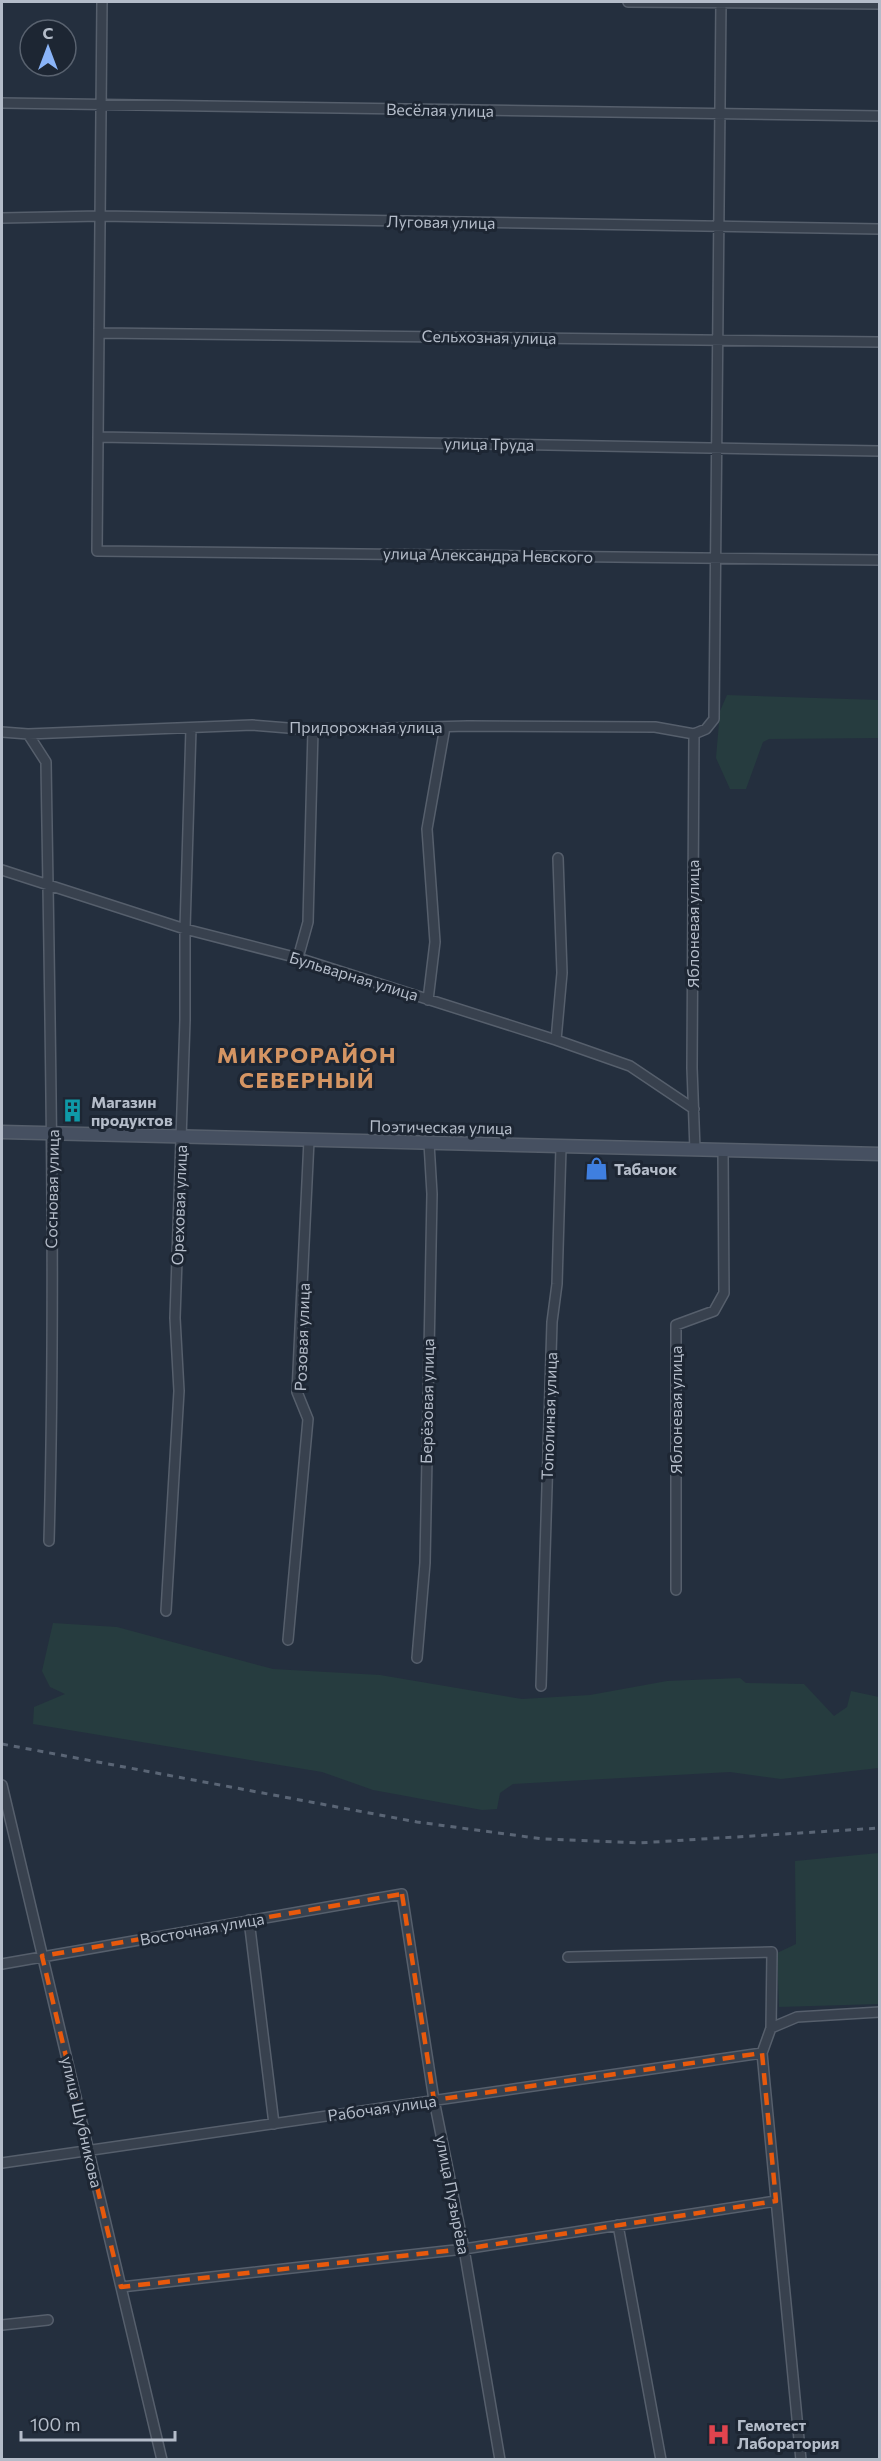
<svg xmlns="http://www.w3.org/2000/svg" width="881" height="2461" font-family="Commissioner,sans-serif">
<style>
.green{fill:#263c3f}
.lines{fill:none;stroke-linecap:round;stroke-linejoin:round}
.street-casing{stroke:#565f6c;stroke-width:12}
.secondary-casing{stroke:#565f6c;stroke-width:15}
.street{stroke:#38414e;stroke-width:9}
.secondary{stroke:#465061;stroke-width:12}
.rail{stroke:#5a6575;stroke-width:3;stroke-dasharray:6 6;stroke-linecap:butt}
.marked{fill:none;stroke:#e8590c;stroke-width:4.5;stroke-dasharray:12 8;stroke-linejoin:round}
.labels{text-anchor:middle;stroke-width:6;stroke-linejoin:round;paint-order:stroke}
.street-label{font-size:16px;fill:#b4bcc9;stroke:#1d2633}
.poi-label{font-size:16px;font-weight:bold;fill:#b4bcc9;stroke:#1d2633;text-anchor:start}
.district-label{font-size:22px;font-weight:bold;letter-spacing:1.5px;fill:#d59563;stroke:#1d2633}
</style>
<rect width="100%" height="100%" fill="#242f3e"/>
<path class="green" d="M727 695 879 700V738L769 739 763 742 746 789H730L716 758 720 711Z
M53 1623 117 1627 273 1669 380 1675 522 1699 590 1695 667 1681 740 1678 746 1683 804 1684 834 1716 847 1707 851 1691 879 1697V1768L781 1779 730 1772 513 1784 500 1793 497 1809 482 1810 373 1790 322 1772 33 1724 34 1707 65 1694 50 1687 42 1671Z
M879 1853V2004L779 2007 777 1953 796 1944 795 1861Z"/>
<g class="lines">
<defs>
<path id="street" d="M102 2 97 551 880 560
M628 2 880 4
M2 103 880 116
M2 218 100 216 880 229
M99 333 880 342
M98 437 880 451
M2 732 28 734 252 725 313 730 468 726 655 727 694 734
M28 734 46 762C50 1022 56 1281 49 1541
M694 734 706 729 714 719 721 2
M694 734 692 1068 695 1150
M2 870 185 929 298 958 556 1040 630 1066 694 1109
M298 958 308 922 313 730
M428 1000 435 942 427 829 445 727
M556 1040 562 973 558 858
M676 1590V1325L714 1311 724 1293 723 1151
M166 1611 179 1391 175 1318 185 1020V929L191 728
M288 1640 308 1419 297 1392 309 1140
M417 1658 425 1563 432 1194 429 1143
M541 1686 552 1322 557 1284 561 1147
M2 1785 162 2460
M249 1920 274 2124
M568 1957 772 1952 771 2028
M2 1964 402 1894 434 2100 464 2249 500 2460
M2 2163 762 2053
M618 2225 661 2460
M121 2287 464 2249 776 2201
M2 2325 48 2320
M801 2460 762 2053 771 2028 797 2017 880 2012"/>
<path id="secondary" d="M2 1132 880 1154"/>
</defs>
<use href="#street" class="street-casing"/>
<use href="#secondary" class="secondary-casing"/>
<use href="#street" class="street"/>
<use href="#secondary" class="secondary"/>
<path class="rail" d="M2 1744 417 1822 543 1839 639 1843 880 1828"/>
</g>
<path class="marked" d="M402 1894 434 2100 762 2053 776 2201 464 2249 121 2287 42 1956Z"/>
<defs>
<symbol id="building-bare" viewBox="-9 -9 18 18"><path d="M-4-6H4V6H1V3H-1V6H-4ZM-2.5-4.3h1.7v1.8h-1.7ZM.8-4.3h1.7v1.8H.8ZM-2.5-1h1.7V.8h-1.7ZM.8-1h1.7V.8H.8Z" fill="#0f9aa8" stroke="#1d2633" stroke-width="2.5" paint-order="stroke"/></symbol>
<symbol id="shop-bare" viewBox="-9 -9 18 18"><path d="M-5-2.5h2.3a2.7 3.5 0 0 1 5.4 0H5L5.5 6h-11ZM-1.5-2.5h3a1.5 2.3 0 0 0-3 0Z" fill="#3f7fe0" stroke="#1d2633" stroke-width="2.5" paint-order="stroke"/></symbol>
<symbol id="hospital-bare" viewBox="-9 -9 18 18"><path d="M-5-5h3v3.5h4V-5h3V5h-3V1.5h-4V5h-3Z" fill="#e0444e" stroke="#1d2633" stroke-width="2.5" paint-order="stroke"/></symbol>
</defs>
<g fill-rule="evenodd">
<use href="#building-bare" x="56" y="1094" width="33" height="33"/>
<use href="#shop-bare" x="580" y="1152" width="33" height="33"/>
<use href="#hospital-bare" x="702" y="2418" width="33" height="33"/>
</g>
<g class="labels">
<g class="street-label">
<text transform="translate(440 110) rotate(1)" y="6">Весёлая улица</text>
<text transform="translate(441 222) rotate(1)" y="6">Луговая улица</text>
<text transform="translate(489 337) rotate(1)" y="6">Сельхозная улица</text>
<text transform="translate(489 444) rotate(1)" y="6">улица Труда</text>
<text transform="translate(488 555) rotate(1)" y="6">улица Александра Невского</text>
<text x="366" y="733">Придорожная улица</text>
<text transform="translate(693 924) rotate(-90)" y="6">Яблоневая улица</text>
<text transform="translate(354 976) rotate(17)" y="6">Бульварная улица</text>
<text transform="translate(441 1127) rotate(1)" y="6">Поэтическая улица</text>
<text transform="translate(52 1189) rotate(-89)" y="6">Сосновая улица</text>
<text transform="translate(179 1205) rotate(-88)" y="6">Ореховая улица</text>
<text transform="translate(302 1337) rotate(-88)" y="6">Розовая улица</text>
<text transform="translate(427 1401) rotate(-89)" y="6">Берёзовая улица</text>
<text transform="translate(676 1410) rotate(-90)" y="6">Яблоневая улица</text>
<text transform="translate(549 1416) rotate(-88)" y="6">Тополиная улица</text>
<text transform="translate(202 1929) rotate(-10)" y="6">Восточная улица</text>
<text transform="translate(382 2108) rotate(-8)" y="6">Рабочая улица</text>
<text transform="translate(82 2122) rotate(77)" y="6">улица Шубникова</text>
<text transform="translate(453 2195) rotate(79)" y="6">улица Пузырёва</text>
</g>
<g class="poi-label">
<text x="91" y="1108">Магазин<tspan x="91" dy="18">продуктов</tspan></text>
<text x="614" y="1175">Табачок</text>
<text x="737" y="2431">Гемотест<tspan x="737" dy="18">Лаборатория</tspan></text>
</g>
<g class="district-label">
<text x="307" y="1063">МИКРОРАЙОН<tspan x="307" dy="25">СЕВЕРНЫЙ</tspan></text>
</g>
</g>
<rect width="881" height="2461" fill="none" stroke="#b4bcc9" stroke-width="6"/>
<g transform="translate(48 48)"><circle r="28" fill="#1d2633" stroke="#59626f" stroke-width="1.5"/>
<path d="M0-4.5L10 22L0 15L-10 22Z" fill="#8ab4f8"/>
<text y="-9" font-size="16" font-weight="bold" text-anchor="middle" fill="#b4bcc9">С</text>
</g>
<path d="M21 2431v9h154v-9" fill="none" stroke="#b4bcc9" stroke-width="3"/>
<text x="30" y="2431" font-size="18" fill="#b4bcc9" stroke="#1d2633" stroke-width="4.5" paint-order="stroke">100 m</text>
</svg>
